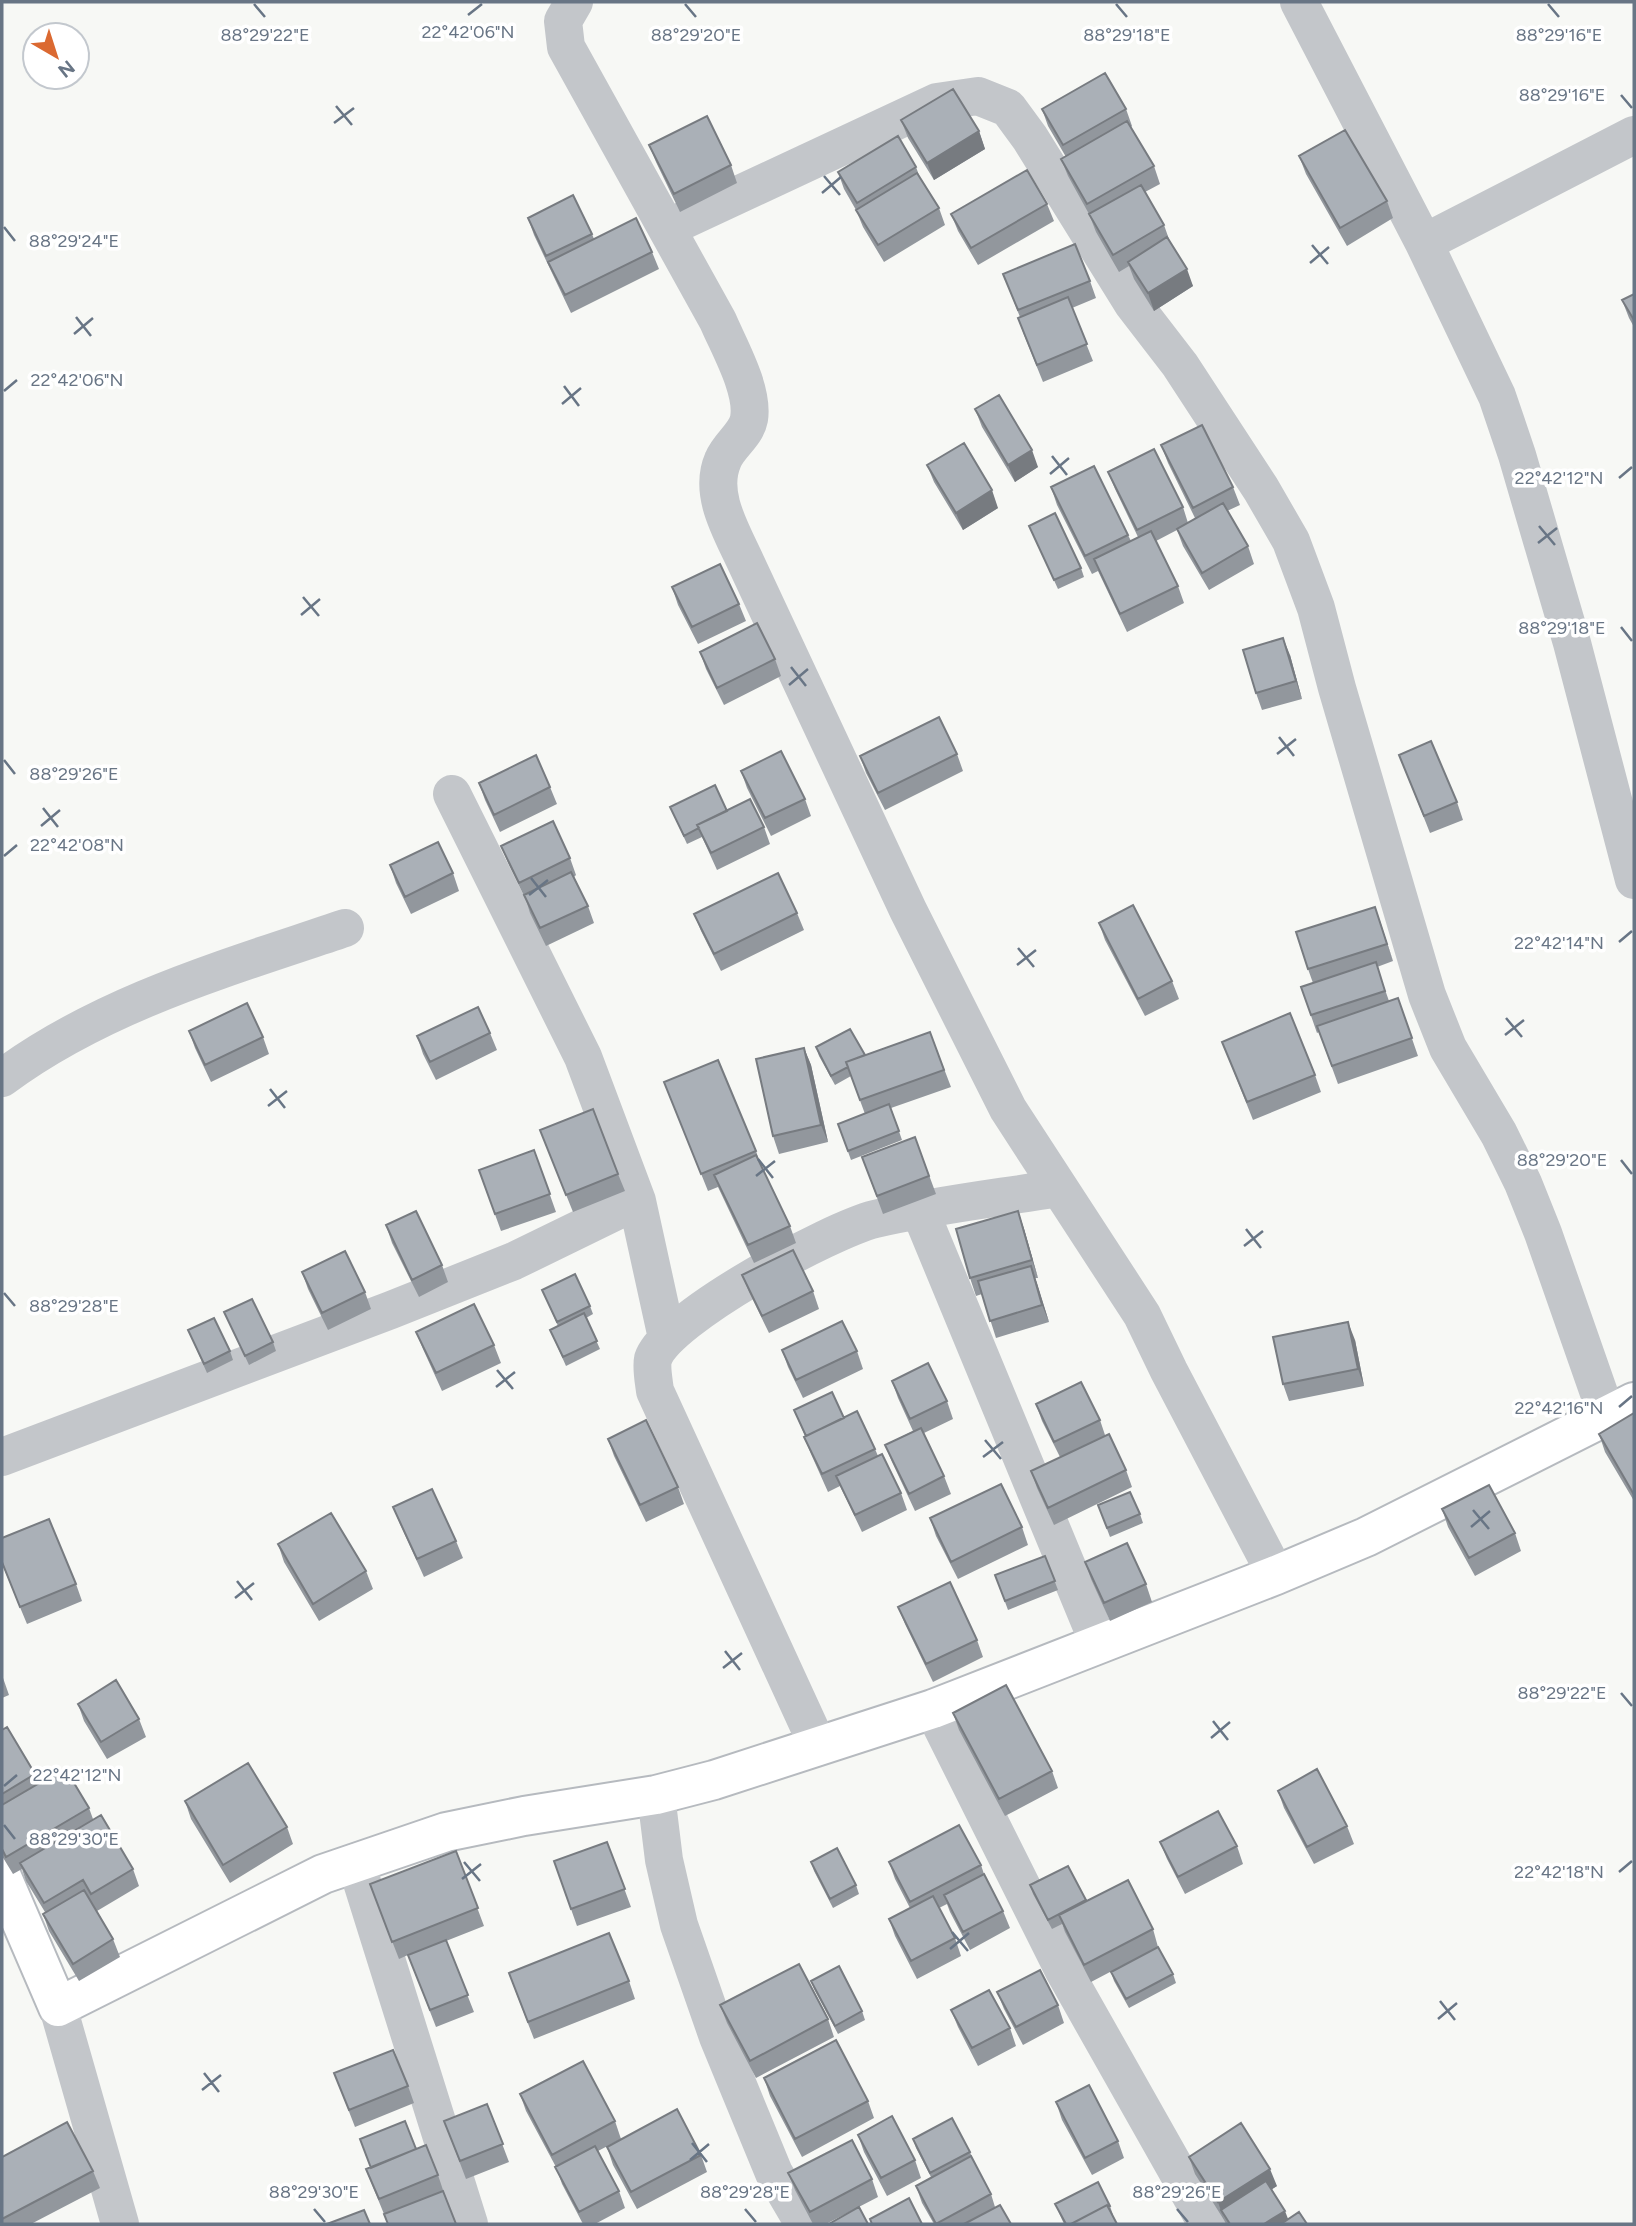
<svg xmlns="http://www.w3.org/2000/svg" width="1636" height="2226" font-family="Figtree,sans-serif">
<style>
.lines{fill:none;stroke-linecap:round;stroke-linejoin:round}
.secondary-casing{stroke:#b6babf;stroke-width:42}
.street{stroke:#c3c6ca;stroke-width:38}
.secondary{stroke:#fff;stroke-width:38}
.wall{fill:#92979d}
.shaded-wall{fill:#777b80}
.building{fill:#aab0b7;stroke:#777b80;stroke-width:2}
.ticks{fill:none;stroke:#687585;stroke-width:2.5}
.ticks-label{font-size:18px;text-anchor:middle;fill:#687585;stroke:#fff;stroke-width:7;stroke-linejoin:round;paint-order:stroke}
</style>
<rect width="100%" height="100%" fill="#f7f8f5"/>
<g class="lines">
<defs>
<path id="secondary" d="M2 1877 58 2007 323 1874 446 1832 524 1816 656 1795 714 1780 933 1709 1276 1575 1366 1537 1634 1402"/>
</defs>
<use href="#secondary" class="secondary-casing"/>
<path class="street" d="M574 2 563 21 566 47 718 321C729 347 754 390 749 419 746 435 729 445 723 460 708 494 732 532 746 563L908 910 1008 1109 1142 1315 1169 1371 1276 1575
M1299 2 1424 243 1497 396 1517 455 1572 643 1634 880
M667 228 937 102 978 96 1008 108 1030 138 1133 304 1180 365 1261 489 1291 541 1316 608 1337 688 1427 995 1448 1048 1499 1134 1523 1183 1543 1233 1607 1416
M1424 243 1634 135
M452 794 583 1057 637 1201 667 1338
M2 1078C103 1003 227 968 345 928
M920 1211 1099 1644
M2 1457 391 1310 514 1261 637 1201
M933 1709 1064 1971 1207 2224
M818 1746 655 1391C654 1382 651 1368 653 1359 667 1317 831 1230 875 1219 935 1205 998 1198 1059 1188
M656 1795 664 1860 679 1925 718 2037 774 2173 804 2224
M356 1863 469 2224
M58 2007 120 2224"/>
<use href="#secondary" class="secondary"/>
</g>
<path class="wall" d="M1042 109H1126L1132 126 1131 127 1154 166 1160 184 1145 192 1164 225 1170 242 1193 286 1154 311 1134 279 1129 266 1119 272 1096 232 1089 214 1068 176 1061 159 1066 157 1048 126Z
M901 120 979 131 985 149 934 180 908 138Z
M649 145 731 165 737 183 680 212 656 162Z
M1299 156 1387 201 1393 218 1347 246 1306 174Z
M916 167 920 178 939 208 945 225 884 262 863 227 856 210 844 189 838 172Z
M1047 204 1054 221 978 265 958 231 951 214Z
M528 218 592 234 594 239 652 252 659 269 571 313 534 235Z
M1003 274 1090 281 1096 298 1072 308 1093 361 1043 382 1024 335 1018 318 1020 317Z
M1634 294V327L1629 318 1622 300Z
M975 409 1038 467 1015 482 982 427Z
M1161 445 1233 487 1240 505 1227 511 1248 546 1254 564 1209 590 1183 546 1177 530 1156 541 1178 586 1184 603 1127 632 1098 571 1092 574 1057 505 1051 487 1128 535 1131 541 1138 537 1115 489 1108 472 1183 507 1188 523 1195 518 1168 463Z
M927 465 998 508 963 530 934 482Z
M1029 526 1081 568 1084 577 1058 589Z
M672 587 739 604 746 621 698 644 678 605Z
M700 652 775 659 781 676 724 705 706 669Z
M1290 655 1302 699 1262 710 1256 693Z
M957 754 963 771 885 810 866 773 860 756Z
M1399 755 1457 802 1463 820 1430 833Z
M741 771 805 799 811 816 771 836 747 788Z
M479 783 550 787 557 804 500 832 485 800Z
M670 807 727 810 764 827 770 844 717 870 702 837 687 844Z
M501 846 570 858 576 875 574 877 588 906 594 923 546 946 530 913 526 900 508 863Z
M390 865 453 873 459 891 411 914 396 883Z
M1375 907 1393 961 1377 967 1389 1001 1398 998 1418 1056 1338 1084 1319 1032 1317 1033 1301 987 1313 983 1308 969Z
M797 913 804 930 721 971 701 931 694 914Z
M1099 923 1172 981 1179 999 1145 1016 1105 940Z
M189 1031 263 1037 269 1054 211 1082 195 1048Z
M930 1032 951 1087 891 1108 902 1140 851 1160 838 1124 865 1114 851 1076 835 1085 819 1056 816 1047 865 1055Z
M490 1033 497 1050 436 1080 423 1054 417 1036Z
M1222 1042 1315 1075 1321 1092 1253 1120Z
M804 1048 811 1065 828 1142 779 1154 773 1136Z
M664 1082 756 1151 760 1163 790 1226 796 1243 754 1263 718 1187 708 1191Z
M540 1130 618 1174 625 1191 573 1212Z
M915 1137 936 1194 883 1214 862 1157Z
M534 1150 556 1212 501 1231 479 1170Z
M1018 1211 1024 1229 1038 1278H1035L1049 1322 996 1338 982 1294 976 1296 970 1278Z
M386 1225 442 1265 448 1282 419 1297 392 1243Z
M302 1272 365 1292 371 1309 328 1330 308 1289Z
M742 1275 813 1291 819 1309 769 1333 749 1292Z
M542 1290 590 1306 593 1314 586 1318 600 1349 566 1366 550 1330 558 1326Z
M224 1312 273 1342 276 1351 249 1365Z
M188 1330 230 1351 233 1360 207 1373Z
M416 1332 494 1345 501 1363 442 1391 423 1349Z
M1355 1340 1364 1386 1289 1401 1283 1384Z
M782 1350 857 1351 863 1369 803 1398 788 1367Z
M892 1381 947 1401 953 1419 924 1433 944 1476 951 1494 915 1511 892 1462 885 1445 913 1431 898 1398Z
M1036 1404 1100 1420 1105 1435 1126 1470 1132 1487 1054 1525 1037 1488 1031 1471 1060 1457 1042 1421Z
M794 1410 844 1418 875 1449 878 1456 901 1493 907 1510 862 1532 840 1486 828 1492 811 1454 804 1437 805 1436Z
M1634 1413V1501L1605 1452 1599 1434Z
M608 1439 678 1487 684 1504 646 1522 614 1456Z
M1098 1505 1140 1514 1143 1523 1110 1537Z
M393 1507 456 1541 463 1558 424 1577 400 1524Z
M1442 1509 1515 1533 1521 1551 1475 1576 1448 1527Z
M930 1518 1022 1527 1028 1545 958 1579 936 1536Z
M2 1538 76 1584 82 1601 27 1624 2 1564Z
M278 1544 366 1571 373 1589 319 1621 284 1562Z
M1045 1556 1058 1590 1008 1610 995 1575Z
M1085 1562 1146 1584 1152 1602 1110 1621 1091 1579Z
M898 1607 977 1640 983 1657 933 1682 905 1624Z
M2 1675 9 1695 2 1698Z
M78 1704 139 1719 146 1737 107 1759 84 1721Z
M953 1713 1052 1771 1058 1788 1005 1816 959 1730Z
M2 1730 35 1774 39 1783 89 1808 93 1819 133 1869 139 1886 97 1911 113 1939 120 1957 79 1981 49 1931 43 1914 45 1912 26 1881 22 1869 13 1874 2 1856Z
M1278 1791 1347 1826 1354 1844 1314 1864 1284 1808Z
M185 1801 287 1827 293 1844 230 1883 191 1819Z
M607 1842 631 1907 577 1926 554 1861Z
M1160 1842 1237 1846 1243 1864 1185 1894 1167 1859Z
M456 1851 484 1926 446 1941 474 2012 436 2027 408 1955 399 1959 370 1884Z
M811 1862 856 1885 859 1894 833 1908 814 1871Z
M889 1862 981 1865 984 1874 1003 1911 1010 1928 970 1950 950 1912 947 1904 939 1908 955 1938 961 1956 917 1979 895 1936 889 1919 910 1908 895 1879Z
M1068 1866 1086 1901 1153 1929 1158 1947 1173 1974 1176 1983 1129 2008 1114 1981 1111 1972 1129 1962 1091 1982 1065 1932 1062 1924 1052 1929 1033 1894 1030 1885Z
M629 1981 635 1999 534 2039 515 1990Z
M811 1981 862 2011 865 2020 838 2034 814 1989Z
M997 1992 1058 2005 1064 2023 1023 2045 1004 2009Z
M720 2005 828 2019 834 2037 756 2078 727 2023Z
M951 2010 1010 2028 1016 2046 978 2066 958 2027Z
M334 2073 408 2086 414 2103 355 2127Z
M764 2078 868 2101 874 2118 802 2157 770 2096Z
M520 2094 615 2121 621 2139 598 2151 619 2191 625 2208 595 2224H583L562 2184 556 2167 526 2111Z
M1056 2102 1118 2141 1124 2158 1092 2175 1062 2120Z
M487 2104 509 2162 466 2179 444 2121Z
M858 2135 915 2160 921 2178 887 2196 864 2152Z
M913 2139 970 2152 973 2160 991 2194 995 2207 1011 2224H934L922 2203 916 2186 931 2177 916 2148Z
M607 2147 701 2155 707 2172 637 2209 613 2165Z
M416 2149 438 2175 444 2193 384 2214 366 2170Z
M2 2157 93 2171 100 2188 31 2224H2Z
M1189 2157 1277 2186 1272 2189 1288 2220 1307 2224H1226L1224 2220 1195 2174Z
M788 2173 872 2179 878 2197 826 2224H813L795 2190Z
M1055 2204 1110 2206 1113 2215H1112L1117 2224H1064Z"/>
<path class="shaded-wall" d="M979 131 985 149 934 180 927 163Z
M1187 269 1193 286 1154 311 1148 293Z
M1032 450 1038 467 1015 482 1008 465Z
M992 490 998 508 963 530 956 513Z
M1283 638 1290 655 1302 699 1296 681Z
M1375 907 1381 924 1393 961 1387 944Z
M804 1048 811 1065 828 1142 821 1125Z
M1018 1211 1024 1229 1038 1278 1032 1260Z
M1031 1266 1037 1283 1049 1322 1042 1305Z
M1348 1322 1355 1340 1364 1386 1358 1369Z
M1270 2169 1277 2186 1226 2218 1221 2210 1224 2220 1218 2202Z
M1285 2211 1290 2224H1264Z"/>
<path class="building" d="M1105 73 1126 109 1063 145 1042 109Z
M953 89 979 131 927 163 901 120Z
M707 116 731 165 674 194 649 145Z
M1127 121 1154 166 1087 204 1061 159Z
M1345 130 1387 201 1340 228 1299 156Z
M898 136 916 167 857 203 838 172Z
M1027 170 1047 204 971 248 951 214Z
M917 173 939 208 878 245 856 210Z
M1141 185 1164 225 1113 255 1089 214Z
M573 195 592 234 546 256 528 218Z
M636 218 652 252 565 295 548 262Z
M1167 237 1187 269 1148 293 1128 262Z
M1075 244 1090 281 1018 310 1003 274Z
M1634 294V320L1622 300Z
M1068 297 1087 344 1037 365 1018 318Z
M999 395 1032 450 1008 465 975 409Z
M1202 425 1233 487 1193 508 1161 445Z
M964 443 992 490 956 513 927 465Z
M1154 449 1183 507 1137 530 1108 472Z
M1094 466 1128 535 1085 556 1051 487Z
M1223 503 1248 546 1202 573 1177 529Z
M1055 513 1081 568 1054 580 1029 526Z
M1151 531 1178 586 1120 614 1094 559Z
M720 564 739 604 692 627 672 587Z
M757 623 775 659 717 688 700 652Z
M1283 638 1296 681 1256 693 1243 650Z
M939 717 957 754 878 793 860 756Z
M1431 741 1457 802 1424 816 1399 755Z
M781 751 805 799 765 818 741 771Z
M536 755 550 787 494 815 479 783Z
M715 785 727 811 697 825 699 828 684 836 670 807Z
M750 799 764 827 711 853 697 825Z
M553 821 570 858 519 883 501 846Z
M438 842 453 873 405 897 390 865Z
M571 872 588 906 540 928 524 895Z
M778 873 797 913 714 954 694 914Z
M1133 905 1172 981 1138 999 1099 923Z
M1375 907 1387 944 1308 969 1296 932Z
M1376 962 1385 991 1311 1015 1301 987Z
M1398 998 1412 1038 1332 1066 1317 1026Z
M247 1003 263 1037 205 1065 189 1031Z
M478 1007 490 1033 430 1062 417 1036Z
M1290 1013 1315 1075 1247 1102 1222 1042Z
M850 1029 865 1055 846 1062 848 1067 831 1076 816 1047Z
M930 1032 944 1070 860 1100 846 1062Z
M804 1048 821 1125 773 1136 756 1059Z
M718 1060 756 1151 701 1174 664 1082Z
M889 1104 899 1131 848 1151 838 1124Z
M593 1109 618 1174 566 1195 540 1130Z
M915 1137 929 1176 877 1196 862 1157Z
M534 1150 550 1194 495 1214 479 1170Z
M756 1155 790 1226 748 1245 714 1175Z
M416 1211 442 1265 412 1280 386 1225Z
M1018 1211 1032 1260 970 1278 956 1229Z
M793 1250 813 1291 762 1316 742 1275Z
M345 1251 365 1292 322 1313 302 1272Z
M1031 1266 1042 1305 990 1321 978 1281Z
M575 1274 590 1306 557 1322 542 1290Z
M252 1299 273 1342 245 1356 224 1312Z
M474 1304 494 1345 436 1373 416 1332Z
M584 1313 597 1341 563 1357 550 1330Z
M214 1318 230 1351 204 1364 188 1330Z
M842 1321 857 1351 796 1380 782 1350Z
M1348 1322 1358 1369 1283 1384 1273 1337Z
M928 1363 947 1401 910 1419 892 1381Z
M1081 1382 1100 1420 1054 1442 1036 1404Z
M832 1392 844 1418 806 1436 794 1410Z
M857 1411 875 1449 822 1474 804 1437Z
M1634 1413V1492L1633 1493 1599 1434Z
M646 1420 678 1487 640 1505 608 1439Z
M921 1428 944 1476 909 1494 885 1445Z
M1109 1434 1126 1470 1048 1508 1031 1471Z
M882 1454 901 1493 855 1515 836 1476Z
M1001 1484 1022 1527 951 1562 930 1518Z
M1489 1485 1515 1533 1469 1558 1442 1509Z
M432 1489 456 1541 417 1559 393 1507Z
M1130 1492 1140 1514 1107 1528 1098 1505Z
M331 1513 366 1571 313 1604 278 1544Z
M49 1519 76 1584 20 1607 2 1562V1538Z
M1127 1543 1146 1584 1104 1603 1085 1562Z
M1045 1556 1055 1581 1005 1601 995 1575Z
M950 1582 977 1640 926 1664 898 1607Z
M116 1680 139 1719 101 1742 78 1704Z
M1006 1685 1052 1771 999 1799 953 1713Z
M7 1727 35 1774 2 1794V1730Z
M248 1763 287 1827 223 1865 185 1801Z
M65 1768 89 1808 6 1857 2 1849V1805Z
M1317 1769 1347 1826 1307 1847 1278 1791Z
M1218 1811 1237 1846 1178 1877 1160 1842Z
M101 1815 133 1869 91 1894 83 1880 44 1903 20 1863Z
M959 1825 981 1865 910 1902 889 1862Z
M607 1842 625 1889 571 1909 554 1861Z
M837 1848 856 1885 830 1899 811 1862Z
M456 1851 478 1908 392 1942 370 1884Z
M1068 1866 1086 1900 1048 1920 1030 1885Z
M984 1874 1003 1911 963 1932 944 1895Z
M1128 1880 1153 1929 1084 1965 1059 1915Z
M84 1890 113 1939 73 1964 43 1914Z
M933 1896 955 1938 911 1961 889 1919Z
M609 1933 629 1981 528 2022 509 1973Z
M446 1940 468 1995 430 2010 408 1955Z
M1158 1947 1173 1974 1126 1999 1111 1972Z
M799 1964 828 2019 750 2061 720 2005Z
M839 1966 862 2011 835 2026 811 1981Z
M1040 1970 1058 2005 1016 2027 997 1992Z
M989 1990 1010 2028 972 2048 951 2010Z
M836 2040 868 2101 795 2139 764 2078Z
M393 2050 408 2086 349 2110 334 2073Z
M583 2061 615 2121 552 2155 520 2094Z
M1089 2085 1118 2141 1085 2158 1056 2102Z
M487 2104 503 2144 460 2161 444 2121Z
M677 2109 701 2155 631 2192 607 2147Z
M892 2116 915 2160 881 2178 858 2135Z
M952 2118 970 2152 930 2173 913 2139Z
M405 2121 416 2149 371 2168 360 2139Z
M67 2122 93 2171 2 2219V2157Z
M1241 2123 1270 2169 1218 2202 1189 2157Z
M852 2140 872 2179 810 2212 788 2173Z
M426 2145 438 2175 379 2199 366 2169Z
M595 2146 619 2191 579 2212 555 2167Z
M971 2156 991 2194 936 2224 916 2186Z
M1266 2181 1285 2211 1264 2224H1230L1221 2210Z
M1098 2182 1110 2206 1108 2207 1107 2205 1071 2224H1066L1055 2204Z
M443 2191 456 2224H388L384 2214Z
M909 2198 922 2224H872L870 2219Z
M1000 2205 1011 2224H964Z
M1107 2205 1117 2224H1071Z
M859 2207 868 2224H829Z
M364 2210 370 2224H327Z
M1299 2212 1307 2224H1281Z"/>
<path class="ticks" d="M254 4 265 17M685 4 696 17M1116 4 1127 17M1548 4 1559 17M468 15 482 4M1621 95 1632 108M336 106 352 125M334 123 354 108M824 176 840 195M822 193 841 177M4 227 15 241M1312 245 1328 264M1310 263 1329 247M76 317 91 336M74 334 93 318M564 386 579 406M4 391 17 380M562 404 581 388M1052 456 1067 475M1050 474 1069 458M1619 478 1632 467M1539 526 1555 545M1538 543 1557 528M303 597 319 616M301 615 320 599M1621 627 1632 641M791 667 806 686M789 685 808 669M1279 737 1294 756M1277 754 1296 739M4 760 15 774M43 808 58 827M41 826 60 810M4 856 17 845M531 878 546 897M529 895 548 880M1619 942 1632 931M1018 948 1034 967M1017 965 1036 950M1506 1018 1522 1037M1505 1035 1524 1020M270 1089 285 1108M268 1106 287 1091M758 1159 773 1178M1621 1160 1632 1174M756 1176 775 1161M1246 1229 1261 1248M1244 1246 1263 1231M4 1293 15 1306M497 1370 513 1389M496 1387 515 1372M1619 1407 1632 1396M985 1440 1001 1459M983 1457 1003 1442M1473 1510 1489 1529M1471 1527 1490 1511M237 1581 252 1600M235 1598 254 1583M725 1651 740 1670M723 1668 742 1653M1621 1693 1632 1706M1213 1721 1228 1740M1211 1738 1230 1722M4 1786 17 1775M4 1825 15 1839M464 1862 480 1881M1619 1872 1632 1861M462 1879 481 1864M952 1932 968 1951M950 1949 969 1933M1440 2001 1455 2020M1438 2019 1457 2003M204 2073 219 2092M202 2090 221 2075M692 2143 707 2162M690 2160 709 2144M314 2209 325 2222M745 2209 756 2222M1177 2209 1188 2222"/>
<g class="ticks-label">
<text x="468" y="38">22°42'06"N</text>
<text x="265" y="41">88°29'22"E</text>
<text x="696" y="41">88°29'20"E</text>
<text x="1559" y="41">88°29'16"E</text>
<text x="1127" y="41">88°29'18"E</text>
<text x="1562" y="101">88°29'16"E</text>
<text x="74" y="247">88°29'24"E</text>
<text x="77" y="386">22°42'06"N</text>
<text x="1559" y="484">22°42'12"N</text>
<text x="1562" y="634">88°29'18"E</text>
<text x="74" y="780">88°29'26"E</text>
<text x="77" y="851">22°42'08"N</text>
<text x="1559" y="949">22°42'14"N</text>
<text x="1562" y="1166">88°29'20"E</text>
<text x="74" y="1312">88°29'28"E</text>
<text x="1559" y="1414">22°42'16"N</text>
<text x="1562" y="1699">88°29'22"E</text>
<text x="77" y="1781">22°42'12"N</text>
<text x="74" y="1845">88°29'30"E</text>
<text x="1559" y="1878">22°42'18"N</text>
<text x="314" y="2198">88°29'30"E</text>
<text x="745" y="2198">88°29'28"E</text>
<text x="1177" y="2198">88°29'26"E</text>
</g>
<rect width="1636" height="2226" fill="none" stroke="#687585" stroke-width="7"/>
<g transform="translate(56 56) rotate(141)"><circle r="33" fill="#ffffff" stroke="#c3c8ce" stroke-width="2"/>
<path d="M0-5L12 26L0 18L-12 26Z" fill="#db6931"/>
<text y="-10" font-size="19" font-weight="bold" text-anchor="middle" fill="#687585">N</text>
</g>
</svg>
